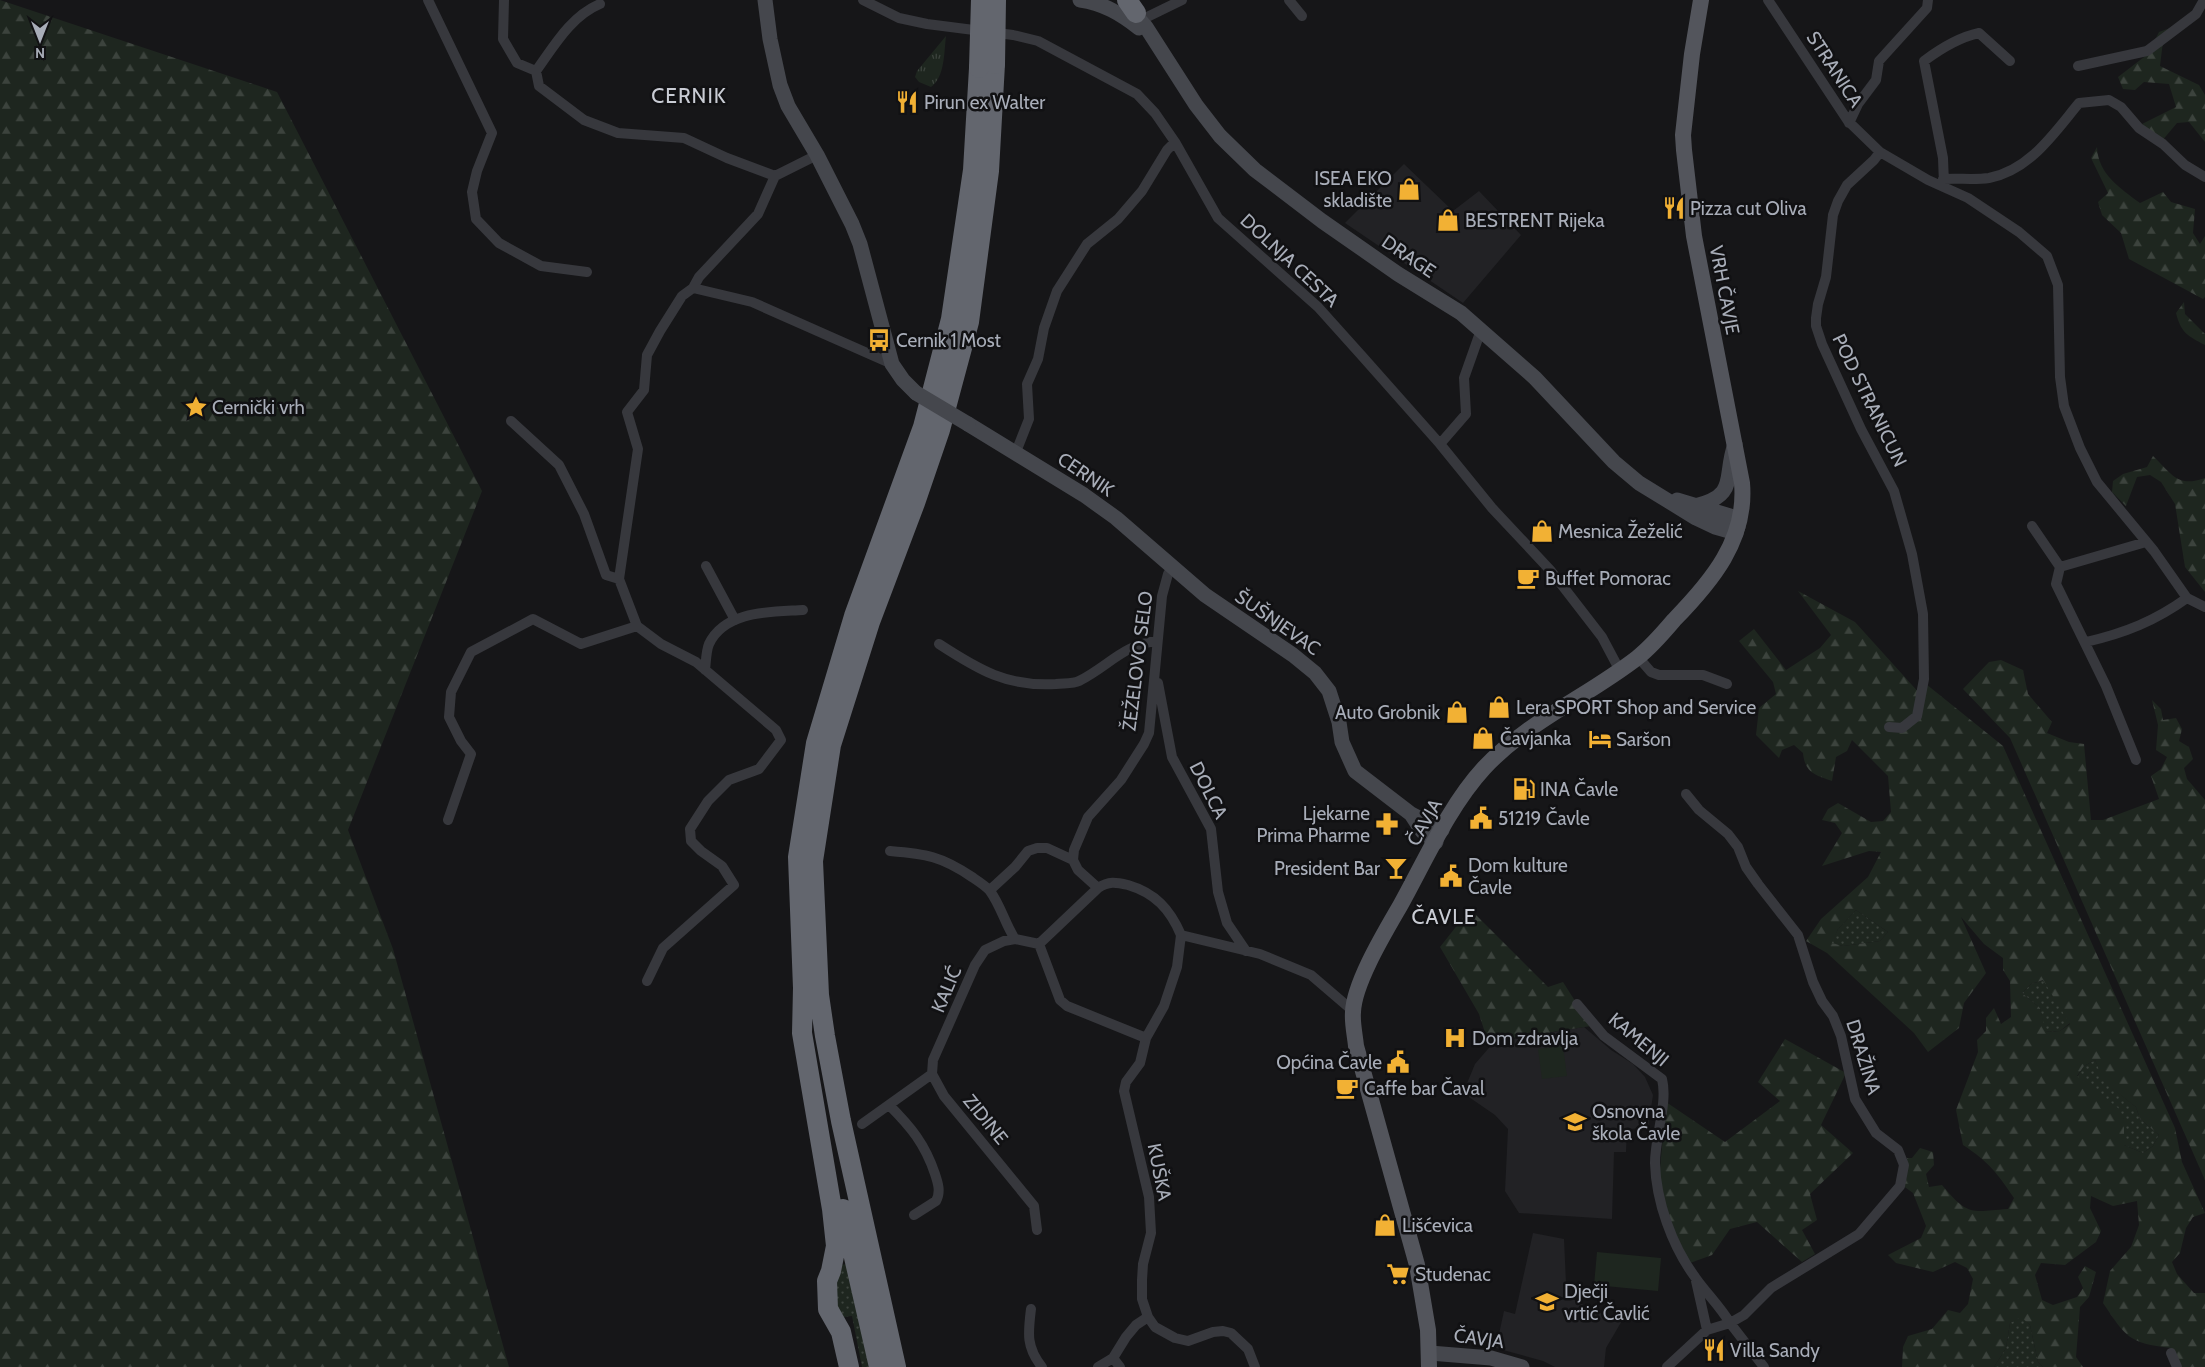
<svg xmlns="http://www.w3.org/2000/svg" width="2205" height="1367" font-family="Cabin,sans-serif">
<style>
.built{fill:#222225}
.grass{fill:url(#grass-dots)}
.forest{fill:url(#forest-firs);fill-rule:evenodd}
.park{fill:url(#park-tufts)}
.pitch{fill:#1e261f}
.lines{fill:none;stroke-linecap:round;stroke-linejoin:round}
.street{stroke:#37383d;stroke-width:10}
.secondary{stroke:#45474d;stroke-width:15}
.primary{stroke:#53555c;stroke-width:16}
.highway{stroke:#63666e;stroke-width:20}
.secondary-bridge{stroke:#45474d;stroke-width:15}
.highway-bridge{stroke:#63666e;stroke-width:20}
.labels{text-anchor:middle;stroke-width:5;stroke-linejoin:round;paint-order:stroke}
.street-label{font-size:19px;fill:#a8adb8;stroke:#111113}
.poi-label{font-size:19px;fill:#a8adb8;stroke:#111113;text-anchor:start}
.quarter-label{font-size:21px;letter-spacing:1px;fill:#c9ccd4;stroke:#111113}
</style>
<defs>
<pattern id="grass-dots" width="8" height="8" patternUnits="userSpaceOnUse" patternTransform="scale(1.25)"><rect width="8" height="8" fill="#1e261f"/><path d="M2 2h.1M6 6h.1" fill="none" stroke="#3c433d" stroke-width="1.8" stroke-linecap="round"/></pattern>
<pattern id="forest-firs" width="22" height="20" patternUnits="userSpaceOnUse" patternTransform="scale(1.25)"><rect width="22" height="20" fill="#1e261f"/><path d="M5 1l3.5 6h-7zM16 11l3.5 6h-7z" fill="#3c433d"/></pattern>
<pattern id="park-tufts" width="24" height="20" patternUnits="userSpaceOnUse" patternTransform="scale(1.25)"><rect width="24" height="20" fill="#1e261f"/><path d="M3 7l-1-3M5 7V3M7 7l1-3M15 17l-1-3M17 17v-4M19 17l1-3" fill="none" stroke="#3c433d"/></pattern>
</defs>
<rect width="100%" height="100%" fill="#161618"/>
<path class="built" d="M1404 164 1453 211 1479 191 1521 235 1463 303 1345 223Z
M1584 1027 1611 1050 1633 1064 1645 1077 1653 1095 1648 1128 1627 1129 1626 1152H1614L1612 1219 1519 1213 1505 1191 1508 1129 1495 1115 1463 1093 1475 1064 1494 1042Z
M1533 1233 1564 1239 1566 1283 1571 1298 1596 1312 1623 1319 1606 1348 1604 1367H1555L1543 1361 1496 1348 1504 1311 1515 1314Z"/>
<path class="grass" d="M1856 910 1888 932 1880 941 1843 946 1831 943 1838 929Z
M2044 980 2070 1023 2060 1031 2045 1032 2040 1008 2022 993 2031 984Z
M2095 1060 2106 1083 2136 1107 2140 1119 2159 1135 2153 1146 2143 1153 2124 1145V1119L2077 1077 2084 1066Z
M846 1264 871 1367H862L852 1316 844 1317 831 1300 842 1265Z
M2021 1316 2030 1325 2038 1362 2043 1367H1994L2006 1348 2010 1323Z"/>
<path class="forest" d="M0 0 277 92 482 491 348 830 393 949 509 1367H0Z
M2181 24 2163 41 2160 66 2199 85 2205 95V142L2189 122 2177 123 2161 142 2142 124 2176 107 2169 84 2144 82 2135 90 2123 89 2118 77 2148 54 2159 32Z
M2097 147C2098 174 2120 188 2140 203L2163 192 2171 202 2195 209 2193 233 2200 244 2205 236V297L2203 299 2129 259 2121 233 2102 215 2098 202 2108 193 2091 158Z
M2184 302 2185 314 2205 334V345C2188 336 2181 333 2176 313Z
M2153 456C2172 474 2177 488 2205 478V592L2185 567 2175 504 2161 482 2150 475 2137 477 2126 506 2112 492 2113 481 2123 474 2147 467Z
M1798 591 1855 622 1921 695 1926 684 2003 746 2175 1128 2182 1162 2205 1213 2193 1217 2186 1228 2180 1253 2172 1262 2177 1274 2194 1293H2205V1367H2173L2171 1348C2128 1343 2126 1337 2103 1303L2110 1271 2131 1247 2139 1225 2137 1201 2113 1206 2091 1196 2090 1208 2101 1231 2096 1242 2065 1265 2041 1263 2035 1275 2042 1300 2053 1305 2077 1297 2083 1288 2078 1277 2085 1266 2096 1272 2089 1297 2080 1307 2076 1357 2083 1367H2043L2038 1362 2030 1325 2021 1317 2010 1323 2006 1348 1994 1367H1902L1903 1347 1908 1336 1932 1329 1948 1310 1960 1313 1968 1304 1973 1279 1967 1268 1955 1262 1933 1272 1896 1263 1888 1255 1921 1238 1926 1226 1913 1193 1902 1185 1907 1175V1158H1912L1920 1148 1933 1152 1934 1165 1926 1174 1929 1187 1942 1185C1968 1216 1970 1212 2008 1209L2014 1198C1997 1173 1989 1162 1963 1145L1956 1110 1978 1052 1977 1040 1986 1031V1018L1994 1008 2001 1024 2011 1017 2010 981 2003 970V958L1984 944 1961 917 1986 973 1964 1003 1959 1028 1928 1052 1914 1033 1827 953 1806 941 1821 919 1868 877 1881 852 1869 851 1822 866 1842 833 1835 823 1822 820 1828 809 1838 803 1871 822 1883 821 1891 812 1888 776 1852 740 1847 751 1836 757 1832 781C1815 775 1805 773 1803 753L1794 745 1782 750 1779 758 1756 735 1759 708 1776 694 1773 682 1739 641 1754 629 1786 670 1820 648 1831 635ZM1856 910 1888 932 1880 941 1843 946 1832 943 1838 929ZM2043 980 2070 1024 2060 1031 2046 1032 2040 1008 2022 993 2031 984ZM2095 1060 2105 1083 2136 1107 2140 1119 2159 1135 2153 1146 2143 1153 2124 1145V1119L2118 1108 2077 1076 2084 1066Z
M2001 660 2023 670 2028 694 2052 722 2047 733 2069 742 2084 744 2091 820H2103L2159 799 2151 776 2161 769 2167 757 2156 750 2158 725 2152 700 2161 709 2163 720 2176 718 2182 729 2179 741 2189 747 2193 759 2184 768 2187 779 2205 800V1180L2010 738 1963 689 1989 662Z
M1470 909 1548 987 1563 982 1591 1026 1488 1042 1479 1014 1440 947Z
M1785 1039 1846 1073 1821 1125 1853 1153 1810 1194 1817 1220 1802 1230 1815 1254 1802 1262 1757 1222 1730 1229 1712 1255 1690 1263 1672 1227 1659 1180 1666 1102 1725 1142 1780 1101 1758 1082Z"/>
<path class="park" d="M946 36C944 52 945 77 931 87L919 82 915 77 917 71Z"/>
<path class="pitch" d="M1563 1046 1567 1076 1542 1079 1538 1049Z
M1597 1252 1661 1258 1658 1291 1594 1285Z"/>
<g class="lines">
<path class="street" d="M428 0 492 133 477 171 472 192 476 219 499 243 541 266 587 272
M504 0 503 39 517 63 536 71
M863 0 899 18 927 24 1013 35 1038 41 1137 94 1155 113 1175 142 1218 218 1318 307 1362 356 1440 444 1492 508 1551 571 1602 637 1619 669
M1289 0 1302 16
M1768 0 1848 121 1880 152 1928 180 1968 198 2019 232 2047 256 2058 285 2060 377 2064 406 2080 448 2097 482 2154 551 2187 598 2205 607
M600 4C571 16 554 46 536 71L539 86 584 120 618 133 684 138 727 158 775 176
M1141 20 1182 0
M2078 66 2147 51 2196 14 2204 0
M1849 123 1858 104 1876 80 1879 61 1927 8 1928 0
M1880 152 1874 160 1847 185 1838 201 1833 215 1826 277 1818 304 1816 318V326L1822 344 1861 429 1894 491 1912 554 1923 614 1924 679 1917 716 1902 728 1889 727
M1943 179C1958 178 1975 180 1989 178 2030 170 2054 133 2079 103L2109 100 2121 107 2139 128 2163 144 2185 165 2205 177
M1944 184 1943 158 1924 61C1940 49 1960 37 1979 33L2010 61
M693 288 699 277 758 214 775 176 817 155
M511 421 559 465 584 514 606 575 619 579
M1440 444 1466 414 1464 378 1481 330
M1016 452 1029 419 1027 384 1038 359 1044 328 1057 291 1087 244 1118 219 1142 191 1167 150 1175 142
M2032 526 2060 567 2146 542
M706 566 735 620
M2060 567 2056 584 2106 686 2136 760
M1173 568 1168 574 1162 596 1149 733 1144 744 1121 780 1088 817 1074 850 1073 860 1078 870 1098 888C1109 881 1115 882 1128 885 1155 893 1170 909 1181 935L1260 954 1311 975 1353 1011
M2086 642C2125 633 2155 621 2187 598
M939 644C979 670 1007 687 1056 684 1064 683 1073 684 1079 681 1109 666 1122 645 1157 641
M1638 657 1651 672 1659 675H1703L1727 684
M705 670C706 662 706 651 709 644 725 610 772 612 803 610
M1158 683 1172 757 1211 829 1218 892 1227 923 1246 951
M448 820 471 754 461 741 449 717 451 692 471 652 533 619 581 644 637 626
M890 851C926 854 941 856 972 877 978 881 986 886 990 891 1001 906 1005 924 1015 939
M990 890 1015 867 1028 851 1037 848H1047L1073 860
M1181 935 1177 967 1164 1006 1146 1038 1140 1063 1126 1082 1124 1091 1149 1197 1151 1233 1143 1264 1142 1280V1299L1148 1317 1155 1327 1175 1338 1188 1341 1213 1332 1223 1331 1231 1333 1248 1349 1255 1367
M1039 944 1060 1000 1067 1006 1146 1038
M647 981 663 948 734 885 722 866 701 851 691 841 690 829 708 801 729 780 759 769 781 740 776 730 696 662 661 644 637 626 619 579 638 449 627 412 644 390 647 355 660 331 682 296 693 288 752 302 892 364
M1577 1004 1604 1036 1662 1079C1668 1103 1655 1136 1655 1163 1656 1201 1672 1246 1695 1277 1706 1293 1720 1306 1730 1323L1744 1315 1771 1288 1859 1234 1900 1186 1904 1165 1898 1150 1876 1133 1855 1099 1841 1036 1833 1016 1822 1001 1813 982 1798 935 1758 884 1746 867 1738 847 1728 834 1699 810 1686 794
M889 1105C911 1127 925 1144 935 1174 938 1183 941 1192 936 1201L914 1215
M862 1124 932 1074
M1037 1230 1034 1206 944 1096 932 1074 933 1060 975 965 985 950 1004 941 1015 939 1039 944 1098 888
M1696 1281 1707 1330
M1031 1309C1028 1333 1026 1347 1042 1367
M2171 1353 2177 1367
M1113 1358 1120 1367
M1098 1367 1113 1358 1126 1337 1136 1325 1148 1317
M1667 1367 1707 1330 1730 1323 1764 1367"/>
<path class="secondary" d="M765 0 770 39 780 85 788 106 817 155 852 224 860 244 892 364 903 380 916 393
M1080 0C1103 3 1121 14 1139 28
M1128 7 1146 27 1196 105 1220 136 1255 170 1322 221 1398 274 1461 313 1535 378 1614 462 1639 483 1696 518 1715 527 1736 533
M968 424 1084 495 1116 518 1205 595 1293 655 1315 673 1329 691 1339 722 1342 742 1355 771 1411 814 1442 830
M1677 500 1730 516 1738 527
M1695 506C1739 495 1723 478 1735 444
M1411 814 1422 831 1436 842
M1430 1353 1491 1358 1522 1367"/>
<path class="primary" d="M1429 1367 1428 1330 1417 1265 1356 1046C1355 1035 1352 1023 1353 1012 1354 983 1385 932 1400 906 1425 861 1449 806 1484 768 1527 722 1588 696 1637 658 1651 647 1663 633 1674 620 1711 582 1747 540 1742 483L1694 236 1684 150 1683 135 1692 54 1701 0"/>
<path class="highway" d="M1127 0 1136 13
M843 1209 879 1367
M849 1367 841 1332 828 1309 827 1281 831 1271 836 1246 832 1209 802 1033 803 988 798 857 816 743 854 616 923 427 951 319 973 170 979 68
M896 1367 841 1121 825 1036 819 995 813 861 831 745 870 622 915 503 940 430 969 322 989 171 995 64"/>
<path class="secondary-bridge" d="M916 393 968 424"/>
<path class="highway-bridge" d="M995 64 996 0
M979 68 981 0"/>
</g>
<defs>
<symbol id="restaurant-bare" viewBox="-9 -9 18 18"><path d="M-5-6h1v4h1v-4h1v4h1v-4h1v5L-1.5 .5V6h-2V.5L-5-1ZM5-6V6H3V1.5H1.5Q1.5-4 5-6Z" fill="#f2b134" stroke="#111113" stroke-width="2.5" paint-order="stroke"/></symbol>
<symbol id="shop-bare" viewBox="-9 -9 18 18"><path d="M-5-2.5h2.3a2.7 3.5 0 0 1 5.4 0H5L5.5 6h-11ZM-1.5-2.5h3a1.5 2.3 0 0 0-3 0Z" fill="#f2b134" stroke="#111113" stroke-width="2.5" paint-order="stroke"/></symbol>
<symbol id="bus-bare" viewBox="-9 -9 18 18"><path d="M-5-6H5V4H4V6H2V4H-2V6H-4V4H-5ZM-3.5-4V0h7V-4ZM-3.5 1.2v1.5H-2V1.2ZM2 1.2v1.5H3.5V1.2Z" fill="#f2b134" stroke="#111113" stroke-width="2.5" paint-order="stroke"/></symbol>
<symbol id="sight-bare" viewBox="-9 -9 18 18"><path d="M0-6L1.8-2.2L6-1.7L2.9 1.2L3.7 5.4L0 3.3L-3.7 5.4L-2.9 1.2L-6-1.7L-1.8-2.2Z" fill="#f2b134" stroke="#111113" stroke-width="2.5" paint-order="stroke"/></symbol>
<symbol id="cafe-bare" viewBox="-9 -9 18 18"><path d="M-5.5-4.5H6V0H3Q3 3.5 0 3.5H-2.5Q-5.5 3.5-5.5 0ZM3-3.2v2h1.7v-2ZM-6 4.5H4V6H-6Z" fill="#f2b134" stroke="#111113" stroke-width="2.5" paint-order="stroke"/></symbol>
<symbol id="hotel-bare" viewBox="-9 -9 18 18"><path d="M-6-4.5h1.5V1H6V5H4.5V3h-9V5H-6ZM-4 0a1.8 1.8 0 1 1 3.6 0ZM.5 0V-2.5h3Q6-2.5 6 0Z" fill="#f2b134" stroke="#111113" stroke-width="2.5" paint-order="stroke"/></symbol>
<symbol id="fuel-bare" viewBox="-9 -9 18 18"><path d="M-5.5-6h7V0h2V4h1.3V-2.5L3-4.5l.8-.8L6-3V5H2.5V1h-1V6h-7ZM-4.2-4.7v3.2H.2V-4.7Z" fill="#f2b134" stroke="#111113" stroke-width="2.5" paint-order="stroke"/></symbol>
<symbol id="civic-bare" viewBox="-9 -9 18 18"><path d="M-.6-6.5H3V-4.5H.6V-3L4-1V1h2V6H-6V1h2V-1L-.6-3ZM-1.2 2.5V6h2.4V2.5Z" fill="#f2b134" stroke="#111113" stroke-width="2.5" paint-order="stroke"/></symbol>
<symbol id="pharmacy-bare" viewBox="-9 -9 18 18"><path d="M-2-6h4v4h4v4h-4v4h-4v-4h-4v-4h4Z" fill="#f2b134" stroke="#111113" stroke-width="2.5" paint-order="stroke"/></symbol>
<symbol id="bar-bare" viewBox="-9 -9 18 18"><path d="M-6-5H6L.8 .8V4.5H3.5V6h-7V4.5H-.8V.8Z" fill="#f2b134" stroke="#111113" stroke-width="2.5" paint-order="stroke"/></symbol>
<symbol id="hospital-bare" viewBox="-9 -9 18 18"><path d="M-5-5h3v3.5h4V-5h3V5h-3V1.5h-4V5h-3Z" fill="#f2b134" stroke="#111113" stroke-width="2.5" paint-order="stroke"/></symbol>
<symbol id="school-bare" viewBox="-9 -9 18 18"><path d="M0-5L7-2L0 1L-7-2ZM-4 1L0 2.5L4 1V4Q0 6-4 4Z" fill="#f2b134" stroke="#111113" stroke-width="2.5" paint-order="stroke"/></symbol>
<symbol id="supermarket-bare" viewBox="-9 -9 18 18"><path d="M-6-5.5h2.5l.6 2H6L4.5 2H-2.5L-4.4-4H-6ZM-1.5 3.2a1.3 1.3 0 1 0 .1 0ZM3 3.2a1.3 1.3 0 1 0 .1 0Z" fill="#f2b134" stroke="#111113" stroke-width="2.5" paint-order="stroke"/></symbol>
</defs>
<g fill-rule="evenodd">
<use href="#restaurant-bare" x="891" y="86" width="32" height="32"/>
<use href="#shop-bare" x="1393" y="173" width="32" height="32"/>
<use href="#restaurant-bare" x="1658" y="192" width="32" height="32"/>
<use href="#shop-bare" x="1432" y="204" width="32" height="32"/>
<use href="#bus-bare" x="863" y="324" width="32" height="32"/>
<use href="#sight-bare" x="180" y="391" width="32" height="32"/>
<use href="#shop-bare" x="1526" y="515" width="32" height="32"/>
<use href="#cafe-bare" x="1512" y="562" width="32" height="32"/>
<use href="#shop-bare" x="1483" y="691" width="32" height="32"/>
<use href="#shop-bare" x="1441" y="696" width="32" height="32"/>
<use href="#shop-bare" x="1467" y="722" width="32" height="32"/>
<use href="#hotel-bare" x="1584" y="723" width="32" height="32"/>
<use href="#fuel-bare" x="1508" y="773" width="32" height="32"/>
<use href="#civic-bare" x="1465" y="802" width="32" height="32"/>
<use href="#pharmacy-bare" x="1371" y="808" width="32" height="32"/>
<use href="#bar-bare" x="1380" y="852" width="32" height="32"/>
<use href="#civic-bare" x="1435" y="860" width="32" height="32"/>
<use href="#hospital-bare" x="1439" y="1022" width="32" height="32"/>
<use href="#civic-bare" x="1382" y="1046" width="32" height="32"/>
<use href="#cafe-bare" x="1331" y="1072" width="32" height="32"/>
<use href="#school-bare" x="1559" y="1106" width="32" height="32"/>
<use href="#shop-bare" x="1369" y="1209" width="32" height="32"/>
<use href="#supermarket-bare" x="1382" y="1258" width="32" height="32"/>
<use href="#school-bare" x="1531" y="1286" width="32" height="32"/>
<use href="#restaurant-bare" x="1698" y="1334" width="32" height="32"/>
</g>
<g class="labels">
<g class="street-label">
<text transform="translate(1835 69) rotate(57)" y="7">STRANICA</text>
<text transform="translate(1409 256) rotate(34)" y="7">DRAGE</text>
<text transform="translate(1290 260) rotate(43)" y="7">DOLNJA CESTA</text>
<text transform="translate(1725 290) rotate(79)" y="7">VRH ČAVJE</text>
<text transform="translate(1870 400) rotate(64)" y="7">POD STRANICUN</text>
<text transform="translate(1086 474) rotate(34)" y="7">CERNIK</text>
<text transform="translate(1278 622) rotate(35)" y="7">ŠUŠNJEVAC</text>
<text transform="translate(1137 661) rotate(-83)" y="7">ŽEŽELOVO SELO</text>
<text transform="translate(1209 790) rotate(63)" y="7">DOLCA</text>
<text transform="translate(1424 822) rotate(-60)" y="7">ČAVJA</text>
<text transform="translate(946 989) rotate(-67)" y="7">KALIĆ</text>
<text transform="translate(1639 1039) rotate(40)" y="7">KAMENJI</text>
<text transform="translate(1864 1057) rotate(73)" y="7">DRAŽINA</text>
<text transform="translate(986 1119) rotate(51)" y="7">ZIDINE</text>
<text transform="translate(1160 1172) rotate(79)" y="7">KUŠKA</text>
<text transform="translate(1479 1338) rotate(8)" y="7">ČAVJA</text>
</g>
<g class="poi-label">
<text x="924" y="109">Pirun ex Walter</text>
<text x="1392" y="185" text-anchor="end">ISEA EKO<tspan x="1392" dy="22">skladište</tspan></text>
<text x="1690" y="215">Pizza cut Oliva</text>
<text x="1465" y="227">BESTRENT Rijeka</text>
<text x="896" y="347">Cernik 1 Most</text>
<text x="212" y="414">Cernički vrh</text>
<text x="1558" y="538">Mesnica Žeželić</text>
<text x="1545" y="585">Buffet Pomorac</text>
<text x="1516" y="714">Lera SPORT Shop and Service</text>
<text x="1440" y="719" text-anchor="end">Auto Grobnik</text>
<text x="1500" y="745">Čavjanka</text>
<text x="1616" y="746">Saršon</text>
<text x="1540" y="796">INA Čavle</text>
<text x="1370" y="820" text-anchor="end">Ljekarne<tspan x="1370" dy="22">Prima Pharme</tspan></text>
<text x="1498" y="825">51219 Čavle</text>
<text x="1468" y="872">Dom kulture<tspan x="1468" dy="22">Čavle</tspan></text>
<text x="1380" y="875" text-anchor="end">President Bar</text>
<text x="1472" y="1045">Dom zdravlja</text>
<text x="1382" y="1069" text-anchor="end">Općina Čavle</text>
<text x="1364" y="1095">Caffe bar Čaval</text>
<text x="1592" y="1118">Osnovna<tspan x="1592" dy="22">škola Čavle</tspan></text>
<text x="1402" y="1232">Lišćevica</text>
<text x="1415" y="1281">Studenac</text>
<text x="1564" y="1298">Dječji<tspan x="1564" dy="22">vrtić Čavlić</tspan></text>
<text x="1730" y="1357">Villa Sandy</text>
</g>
<g class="quarter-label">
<text x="689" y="103">CERNIK</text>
<text x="1444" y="924">ČAVLE</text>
</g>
</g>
<g transform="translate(40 40) rotate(180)" stroke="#111113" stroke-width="4" paint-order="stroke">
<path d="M0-4L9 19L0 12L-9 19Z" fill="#a8adb8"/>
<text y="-8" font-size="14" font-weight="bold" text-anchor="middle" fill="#a8adb8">N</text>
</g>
</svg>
